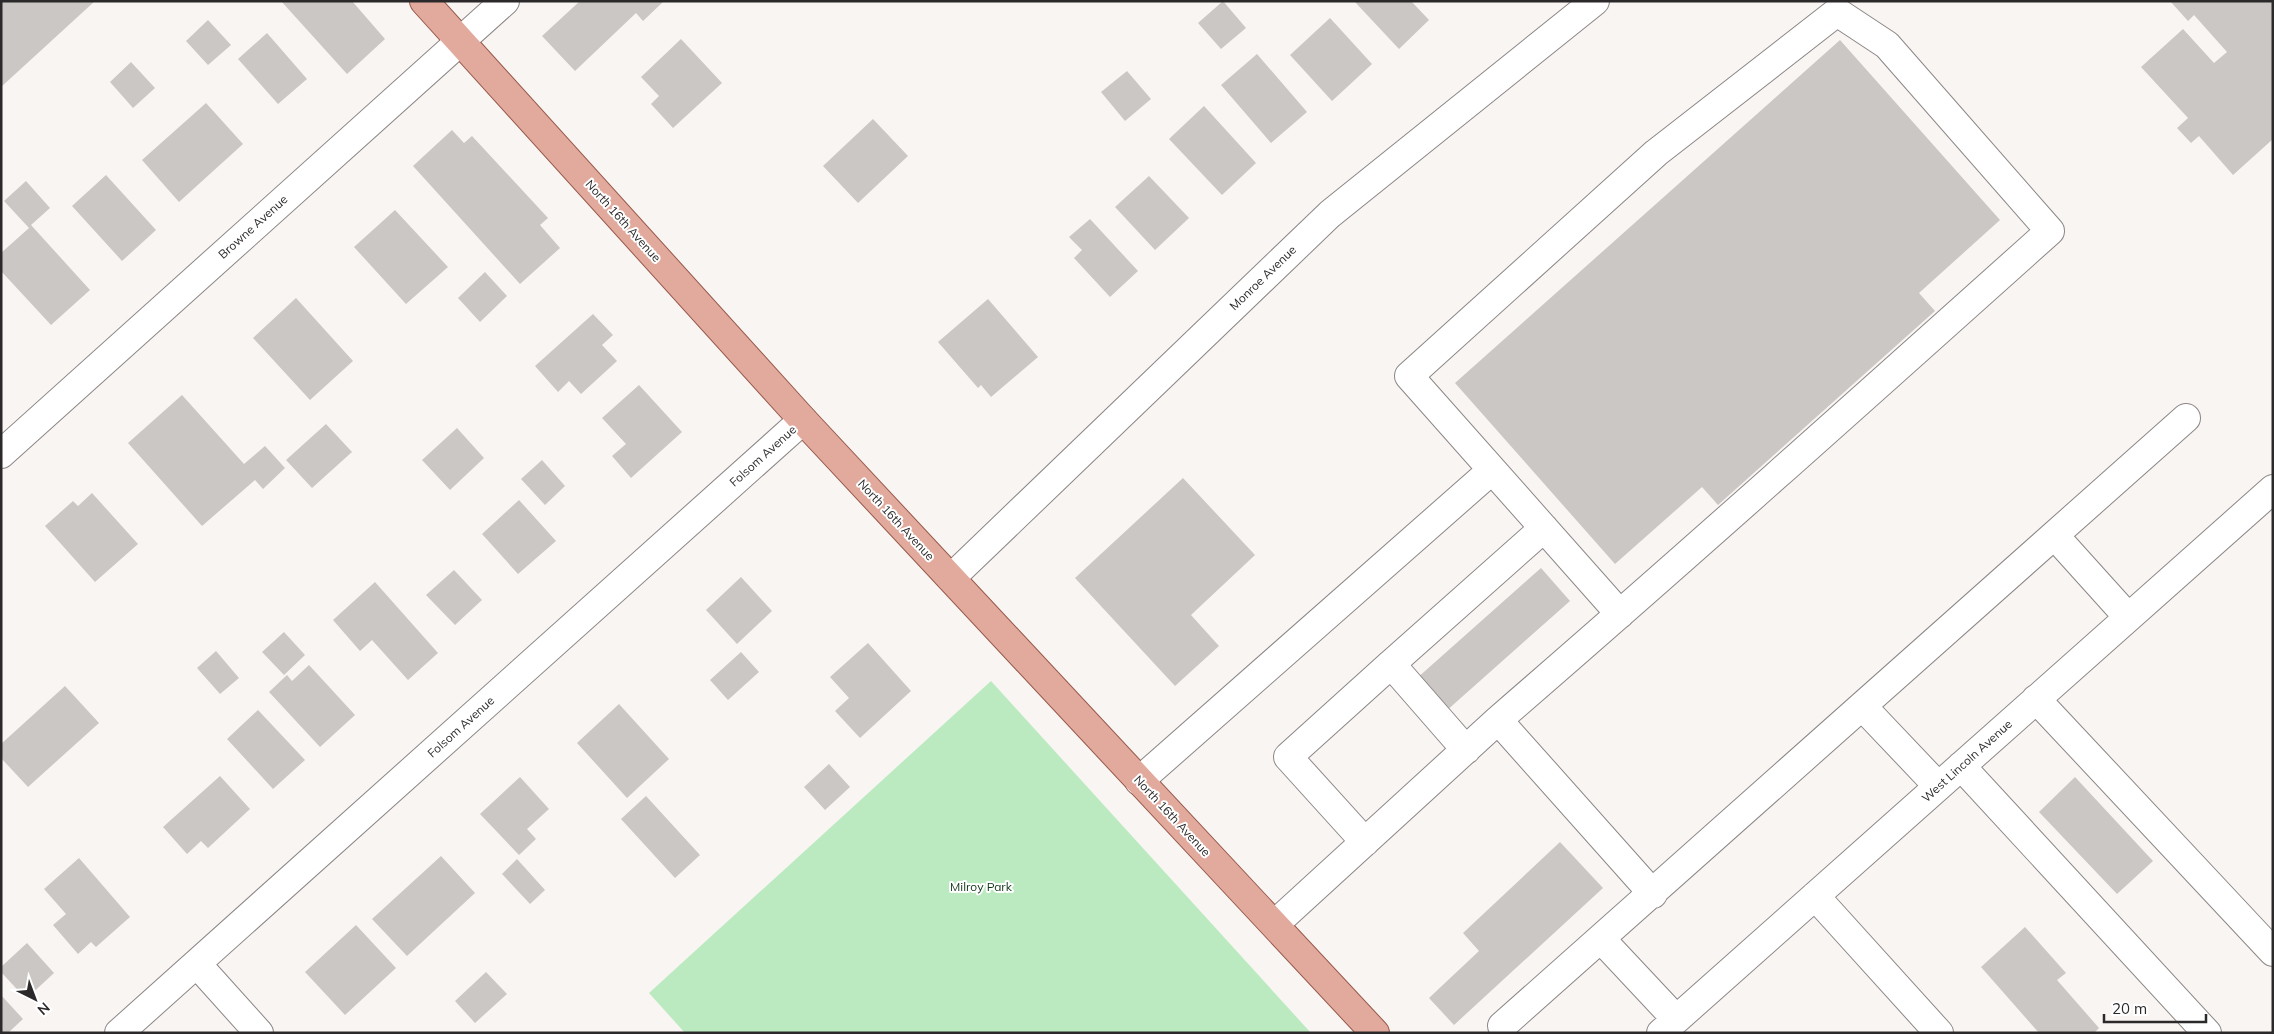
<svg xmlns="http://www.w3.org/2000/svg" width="2274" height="1034" font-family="Mulish,sans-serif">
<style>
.green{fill:#bbeac0}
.building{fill:#cbc7c5}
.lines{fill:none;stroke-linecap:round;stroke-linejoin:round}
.minor-casing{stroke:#8c8786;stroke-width:30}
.major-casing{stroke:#96584a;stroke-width:30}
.minor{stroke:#fff;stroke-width:28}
.major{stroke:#e2aa9d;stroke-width:28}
.labels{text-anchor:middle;stroke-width:4;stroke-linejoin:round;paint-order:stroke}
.street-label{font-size:12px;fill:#2b2929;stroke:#fff}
.park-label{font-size:12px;fill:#0e3517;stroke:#fff}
</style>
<rect width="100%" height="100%" fill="#f9f5f3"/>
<path class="green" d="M991 681 1311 1033H685L649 993Z"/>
<path class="building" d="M1 1H95L1 87Z
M281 1H352L385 39 347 74Z
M580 1H664L643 21 636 13 575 71 542 36Z
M1223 1 1246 28 1221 49 1198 23Z
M1354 1H1411L1429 20 1399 49Z
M2170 1H2273V139L2233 175 2199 136 2191 143 2177 128 2188 118 2141 67 2183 29 2214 63 2227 52 2194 15 2188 21Z
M1330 18 1372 64 1332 101 1290 55Z
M208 20 231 45 208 65 186 41Z
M267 33 307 79 278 104 238 59Z
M681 39 722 83 673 128 651 104 659 96 641 77Z
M1840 40 2000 220 1919 293 1935 311 1718 505 1702 487 1615 564 1455 383Z
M1257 54 1307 112 1271 143 1221 85Z
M131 62 155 88 133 108 110 82Z
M1127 71 1151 99 1125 121 1101 92Z
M206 103 243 144 179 202 142 160Z
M1204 106 1256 163 1222 195 1169 139Z
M873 119 908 156 858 203 823 166Z
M452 130 464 143 472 136 548 218 540 225 560 248 520 284 413 166Z
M106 175 156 230 122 261 72 206Z
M1149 176 1189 218 1155 250 1115 207Z
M26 181 50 208 31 225 90 290 51 325 1 271V253L29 228 4 201Z
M395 210 448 267 406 304 354 247Z
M1090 219 1138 271 1110 297 1074 258 1082 250 1069 237Z
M485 272 507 296 480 322 458 298Z
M296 298 353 361 310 400 253 338Z
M988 299 1038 357 991 397 981 385 978 388 938 342Z
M593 314 613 335 602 345 617 361 581 394 569 381 558 392 535 366Z
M639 385 682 432 631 478 612 456 626 444 602 418Z
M182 395 244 464 265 446 285 468 263 489 255 480 202 526 128 443Z
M326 424 352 452 312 488 286 460Z
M457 428 484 458 450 490 422 460Z
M542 460 565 486 545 505 521 479Z
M1183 478 1255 555 1191 615 1219 646 1175 686 1075 578Z
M92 493 138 544 95 582 45 526 73 501 78 506Z
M519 500 556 541 518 574 482 534Z
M1541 568 1570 601 1445 712 1416 679Z
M454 570 482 600 455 625 426 595Z
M741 577 772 611 737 644 706 610Z
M375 582 438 653 408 680 372 640 360 651 333 620Z
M284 632 305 655 284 675 262 652Z
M868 643 911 691 860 738 835 711 849 698 830 677Z
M216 651 239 678 220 694 197 668Z
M741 652 759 672 728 700 710 680Z
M309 665 355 715 320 747 269 692 287 675 292 681Z
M65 686 99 723 28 787 1 758V744Z
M619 704 669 759 627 798 577 743Z
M258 710 305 760 273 789 227 739Z
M829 764 850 787 825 810 804 787Z
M220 776 250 809 208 848 201 841 187 854 163 827Z
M520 777 549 809 527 829 536 839 519 855 480 814Z
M2075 777 2153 861 2117 894 2039 812Z
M646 796 700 855 675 878 621 819Z
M1560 842 1603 888 1454 1025 1429 998 1479 951 1463 933Z
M441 856 475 893 407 956 372 919Z
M79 858 130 917 96 947 91 942 78 954 53 925 66 914 44 889Z
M517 859 545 890 530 904 502 874Z
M356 925 396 968 345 1015 305 972Z
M2025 927 2066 973 2057 980 2099 1028 2094 1033H2039L1981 967Z
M27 943 54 973 26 999 1 972V967Z
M486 972 507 994 475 1023 455 1001Z
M1 995 23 1019 8 1033H1Z"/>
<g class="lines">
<defs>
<path id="minor" d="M1 454 505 1
M2055 536 2128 617
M951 578 1330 214 1595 1
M1620 614 1409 376 1656 153 1837 12 1887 45 2050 231C1867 395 1684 559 1498 720L1653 894
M1391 664 1544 528
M2036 699 2273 952
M1862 706 1938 786
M1961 766 2207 1033
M1139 781 1492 470
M1365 842 1288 757 1391 664 1466 750
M1815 896 1939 1033
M1275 924 1498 720
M1601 939 1676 1019
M197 964 259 1033
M1502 1026 2186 418
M119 1033 803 420
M1661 1033 2273 489"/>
<path id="major" d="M424 1 803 420 1375 1033"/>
</defs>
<use href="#minor" class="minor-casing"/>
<use href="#major" class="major-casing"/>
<use href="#minor" class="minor"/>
<use href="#major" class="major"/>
</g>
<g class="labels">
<g class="street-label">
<text transform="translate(623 221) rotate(48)" y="4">North 16th Avenue</text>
<text transform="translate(253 227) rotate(-42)" y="4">Browne Avenue</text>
<text transform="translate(1263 278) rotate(-44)" y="4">Monroe Avenue</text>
<text transform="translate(763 456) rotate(-42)" y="4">Folsom Avenue</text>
<text transform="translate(896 520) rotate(47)" y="4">North 16th Avenue</text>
<text transform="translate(461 727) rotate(-42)" y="4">Folsom Avenue</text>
<text transform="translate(1967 761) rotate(-42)" y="4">West Lincoln Avenue</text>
<text transform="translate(1172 816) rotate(47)" y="4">North 16th Avenue</text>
</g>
<g class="park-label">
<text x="981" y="891">Milroy Park</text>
</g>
</g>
<rect width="2274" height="1034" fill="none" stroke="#2b2929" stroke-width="5"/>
<g transform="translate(35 999) rotate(138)" stroke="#ffffff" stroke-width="4" paint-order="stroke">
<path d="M0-4L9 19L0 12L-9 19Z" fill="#2b2929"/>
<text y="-8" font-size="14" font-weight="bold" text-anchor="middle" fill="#2b2929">N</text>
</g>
<path d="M2104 1014v8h102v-8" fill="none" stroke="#2b2929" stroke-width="2.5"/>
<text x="2112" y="1014" font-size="15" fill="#2b2929" stroke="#ffffff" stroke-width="4" paint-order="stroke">20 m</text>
</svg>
